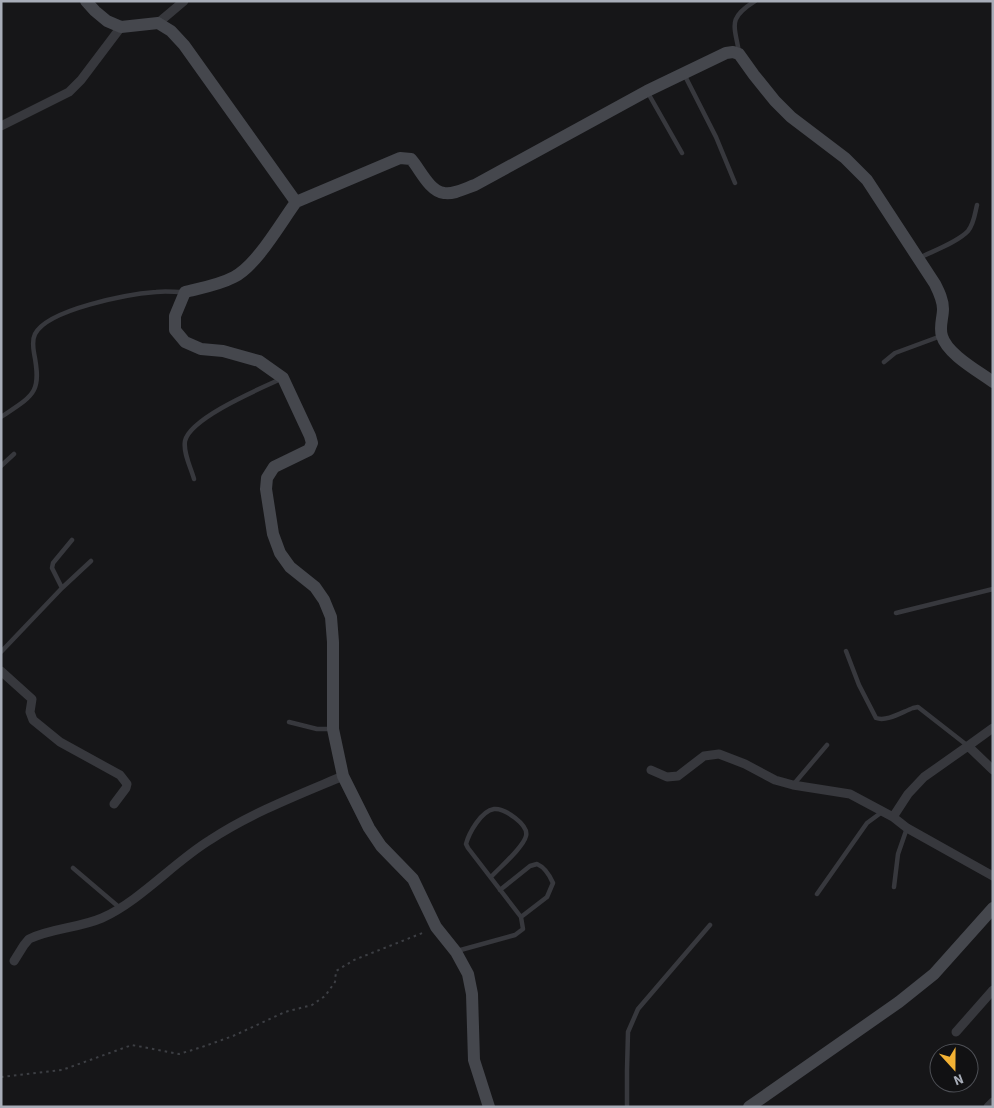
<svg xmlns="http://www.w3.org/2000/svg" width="994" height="1108" font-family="'Source Sans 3',sans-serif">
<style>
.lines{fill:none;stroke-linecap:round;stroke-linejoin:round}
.path{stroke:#3d3f44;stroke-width:2;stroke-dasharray:2.5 4;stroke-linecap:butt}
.lane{stroke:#37383d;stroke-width:4.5}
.street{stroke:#37383d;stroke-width:9}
.secondary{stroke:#45474d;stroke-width:12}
</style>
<rect width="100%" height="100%" fill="#161618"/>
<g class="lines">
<path class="path" d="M1 1077 62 1070 132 1045 179 1054 202 1047 233 1036 285 1012 312 1005 325 996 335 982 336 971 354 960 425 932"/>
<path class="lane" d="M739 52C734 24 728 18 755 1
M684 74 716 137 735 183
M648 93 682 153
M919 258C933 251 958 242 968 231 974 224 975 213 977 205
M884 362 895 353 941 336
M1 417C34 395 42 393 34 353 33 347 32 340 35 334 48 309 129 294 156 292 165 291 174 292 183 292
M1 466 14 454
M194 479C191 468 183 453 185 441 190 418 259 389 281 379
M62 588 52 568 53 563 72 540
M896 613 993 589
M846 651 859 685 876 718C887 722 902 712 913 708L918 707 968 746
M1 652 62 588 91 561
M289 722 317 729H331
M793 785 827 745
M73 868 120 908
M894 887 898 854 907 828
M500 890 530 866 537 864C544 867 550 876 553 883L547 897 521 917
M817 894 867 823 882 812
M457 951 515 935 523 929 521 917 468 848 466 844C469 833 481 811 494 809 505 808 529 825 526 836 523 848 499 868 491 877
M627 1107V1070L628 1032 638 1009 710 925"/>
<path class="street" d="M158 23 184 1
M1 126 69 92 81 80 121 27
M1 671 32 699 30 712 33 720 60 742 120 775 127 784 126 788 114 804
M968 746 993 728
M651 770 667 777 678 776 704 756 719 754 745 764 775 780 793 785 850 794 893 817
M993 770 968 746 924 777 908 794 893 817 907 828 993 876
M14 961 24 945 29 939C52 928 79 928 102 918 140 901 174 862 210 840 251 813 298 795 343 776
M956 1032 993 990
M988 1107 993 1102"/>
<path class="secondary" d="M86 1 95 11 107 21 121 27 158 23 171 31 184 45 296 202C280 224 257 265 234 277 219 285 201 288 185 292L175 316V330L185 342 201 349 223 351 259 361 283 378 310 436 312 443 309 450 274 467 267 478 266 489 273 534 280 553 290 567 315 587 324 600 331 617 333 642V729L343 776 369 828 381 846 413 879 436 927 456 952 468 974 472 994 474 1060 489 1107
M296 202 400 158 411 159C420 169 429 191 444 193 453 195 466 188 475 185L647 91 726 53 733 52 739 54 754 75 775 101 791 117 845 158 867 180 935 284C939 292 943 300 943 309 943 318 939 327 942 336 947 354 978 371 993 382
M749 1107 899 1002 934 974 993 908"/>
</g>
<rect width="994" height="1108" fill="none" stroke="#a8adb8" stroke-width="5"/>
<g transform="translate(954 1068) rotate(159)"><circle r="24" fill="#111113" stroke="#4d4f55"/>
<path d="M0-4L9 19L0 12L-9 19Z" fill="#f2b134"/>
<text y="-8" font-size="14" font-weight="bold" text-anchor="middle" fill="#a8adb8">N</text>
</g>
</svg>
